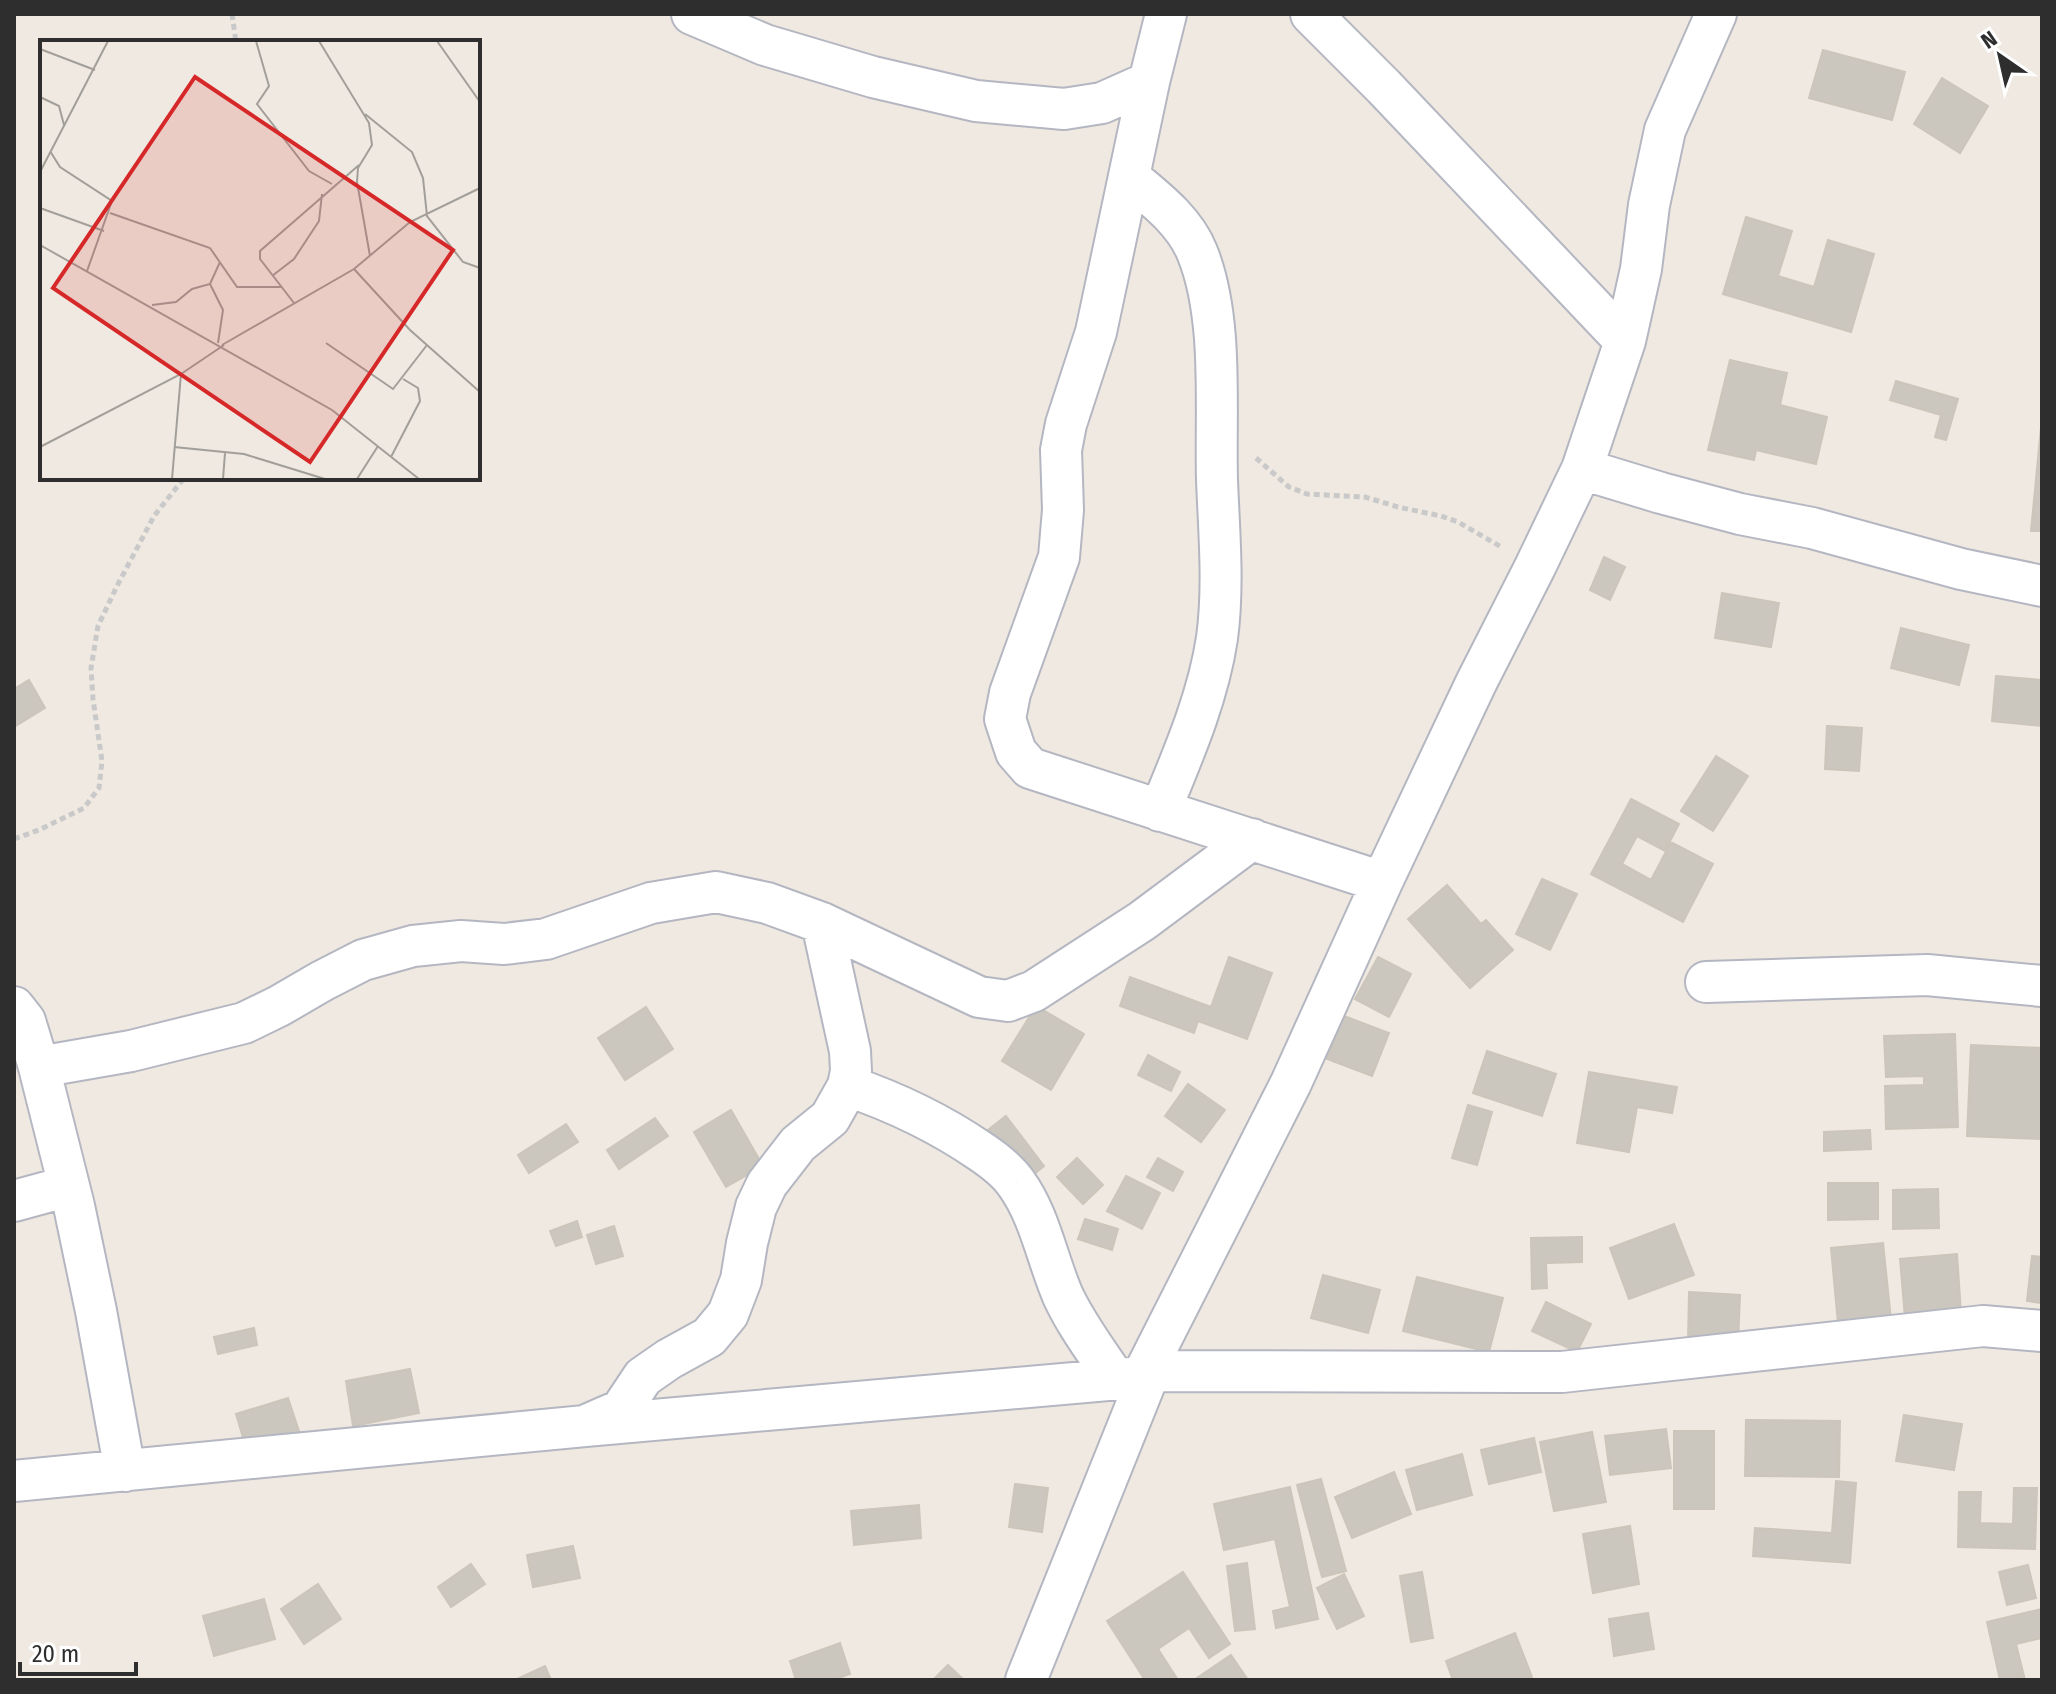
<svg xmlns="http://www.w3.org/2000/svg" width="2056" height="1694" font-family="'Fira Sans Condensed',sans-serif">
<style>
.building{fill:#cbc7bf;stroke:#cbc5ba;stroke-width:2}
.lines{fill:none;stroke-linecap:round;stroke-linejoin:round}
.minor-casing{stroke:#b4b7c1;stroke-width:44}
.path{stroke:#c9c9c9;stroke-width:5;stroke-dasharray:6 4;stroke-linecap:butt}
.minor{stroke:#fff;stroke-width:40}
.inset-road{fill:none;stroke:#a29e99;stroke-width:2}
.view{fill:#d62828;fill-opacity:0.15;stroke:#d62828;stroke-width:4}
.inset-edge{fill:none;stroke:#2e2e2e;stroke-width:4}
</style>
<rect width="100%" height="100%" fill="#efe9e1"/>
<path class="building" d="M1823 50 1905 72 1892 120 1809 98Z
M1942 78 1988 106 1960 153 1914 124Z
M1746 217 1792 231 1778 276 1814 287 1828 240 1874 254 1851 332 1723 294Z
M1730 360 1787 373 1780 405 1827 417 1816 464 1756 450 1754 460 1708 450Z
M1896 381 1958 399 1946 440 1935 437 1941 415 1890 400Z
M2042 417V531H2031Z
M1604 557 1625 567 1610 600 1590 590Z
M1722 593 1779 603 1771 647 1715 638Z
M1901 628 1969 645 1959 685 1891 668Z
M1996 676 2042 680V726L1992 721Z
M29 680 45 708 14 727V689Z
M1827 726 1862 728 1859 771 1825 769Z
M1716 756 1748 776 1713 831 1681 811Z
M1631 799 1679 824 1665 851 1637 836 1622 864 1651 880 1671 842 1713 864 1683 922 1591 874Z
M1542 879 1577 894 1550 950 1516 934Z
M1447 885 1481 924 1486 920 1513 950 1470 988 1408 919Z
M1229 957 1272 973 1247 1039 1198 1021 1194 1033 1120 1006 1130 977 1211 1007Z
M1378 957 1411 974 1389 1017 1355 999Z
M1036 1006 1084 1034 1051 1090 1002 1061Z
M646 1007 673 1049 625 1080 598 1038Z
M1344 1016 1389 1033 1372 1076 1327 1059Z
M1955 1034 1958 1127 1886 1129 1885 1086 1924 1085V1076L1886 1077 1884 1036Z
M1971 1045 2042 1048 2041 1139 1967 1136Z
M1487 1051 1556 1074 1542 1116 1473 1093Z
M1148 1055 1180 1072 1171 1091 1138 1075Z
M1589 1072 1677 1087 1672 1113 1637 1107 1629 1152 1577 1143Z
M1188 1084 1225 1110 1201 1142 1165 1116Z
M1468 1105 1492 1112 1477 1165 1452 1158Z
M731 1110 763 1166 726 1187 694 1132Z
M1006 1116 1044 1166 1027 1180 988 1130Z
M655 1118 668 1136 619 1169 607 1150Z
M566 1124 578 1142 529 1173 518 1155Z
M1870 1130 1871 1149 1824 1151V1132Z
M1077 1158 1103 1185 1083 1204 1057 1177Z
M1158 1158 1183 1172 1173 1191 1147 1177Z
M1126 1176 1160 1193 1142 1229 1107 1211Z
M1828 1183H1878V1219L1828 1220Z
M1938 1189 1939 1228 1893 1229V1190Z
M1085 1219 1118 1229 1112 1250 1078 1239Z
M577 1221 582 1237 556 1246 550 1231Z
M1674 1224 1694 1275 1629 1299 1610 1248Z
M614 1226 623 1256 596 1264 587 1235Z
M1582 1237V1262L1546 1263 1547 1288 1532 1289 1531 1238Z
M1883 1243 1892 1329 1839 1334 1831 1248Z
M1957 1254 1961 1313 1905 1318 1900 1259Z
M2032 1256 2042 1257V1303L2027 1301Z
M1323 1275 1380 1290 1368 1333 1311 1318Z
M1417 1277 1503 1298 1489 1352 1403 1331Z
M1689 1292 1740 1295 1738 1344 1688 1342Z
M1546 1302 1591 1324 1577 1352 1532 1331Z
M254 1328 257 1345 218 1354 214 1337Z
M410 1369 419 1413 353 1426 346 1381Z
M288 1398 300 1434 247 1451 236 1414Z
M1904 1415 1962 1424 1954 1470 1896 1461Z
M1746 1420 1840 1421 1839 1477 1745 1476Z
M1666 1429 1671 1468 1610 1475 1605 1436Z
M1674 1431H1714V1509H1674Z
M1592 1432 1606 1502 1554 1511 1540 1442Z
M1534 1438 1541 1472 1489 1484 1481 1450Z
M1462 1454 1472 1495 1417 1510 1406 1470Z
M1394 1472 1411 1514 1352 1538 1335 1497Z
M1321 1479 1346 1571 1322 1577 1297 1485Z
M1836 1481 1856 1483 1850 1563 1753 1556 1755 1528 1832 1533Z
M1015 1484 1048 1488 1042 1532 1009 1527Z
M1290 1487 1318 1619 1276 1628 1273 1611 1290 1607 1275 1539 1224 1550 1214 1504Z
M2014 1488H2037L2035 1549 1958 1547 1959 1492H1981L1980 1523 2013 1524Z
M919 1505 921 1538 854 1545 851 1511Z
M1630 1526 1639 1584 1593 1593 1583 1534Z
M573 1546 580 1578 533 1587 527 1555Z
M1247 1563 1255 1629 1235 1631 1227 1566Z
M471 1564 485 1584 451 1607 438 1587Z
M2028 1565 2036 1598 2007 1605 1999 1572Z
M1183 1572 1230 1644 1209 1658 1189 1628 1158 1649 1178 1680H1145L1107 1621Z
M1422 1572 1433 1638 1411 1642 1400 1576Z
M1344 1574 1364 1616 1337 1629 1317 1588Z
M318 1584 341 1619 304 1644 281 1609Z
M264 1599 275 1639 214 1656 203 1616Z
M2042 1609V1638L2016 1644 2025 1680H2000L1987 1622Z
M1648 1613 1654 1649 1614 1656 1609 1619Z
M1515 1633 1532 1677 1525 1680H1453L1446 1661Z
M840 1643 850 1674 833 1680H796L790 1661Z
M1231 1655 1248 1680H1194Z
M948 1665 964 1680H933Z
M545 1666 551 1680H515Z"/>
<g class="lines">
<defs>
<path id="minor" d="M692 14 765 45 873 77 976 101 1064 109 1102 103 1149 82
M1166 14 1149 82 1096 332 1066 424 1061 450 1063 510 1059 557 1010 693 1005 719 1016 752 1030 768 1382 882
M1311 14 1384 87 1625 341
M1129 177C1154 198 1184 220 1197 252 1224 318 1215 410 1217 480 1219 532 1224 586 1217 638 1208 698 1183 755 1160 811
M1582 469 1661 493 1740 514 1812 528 1961 569 2042 586
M1706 982 1927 975 2042 986
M14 1007 25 1021 39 1067 74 1206 96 1311 125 1471
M39 1067 131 1051 244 1023 279 1006 322 981 363 960 413 946 461 941 504 944 546 939 651 903 716 892 767 903 822 923 979 997 1008 1001 1034 991 1142 921 1252 839
M848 1086C895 1102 939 1123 980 1151 992 1159 1007 1170 1016 1183 1040 1216 1047 1259 1063 1296 1077 1326 1097 1352 1115 1379
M14 1201 69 1186
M1142 1377 1291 1083 1382 882 1476 683 1535 567 1582 469 1625 341 1641 269 1649 205 1665 130 1716 14
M589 1424 621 1410 643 1377 669 1359 709 1337 728 1314 741 1280 747 1243 756 1207 767 1184 798 1144 830 1118 848 1086 851 1071 850 1051 822 923
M14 1481 585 1426 1142 1377 1150 1371 1562 1372 1983 1326 2042 1331
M1026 1680 1150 1371"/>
</defs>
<use href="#minor" class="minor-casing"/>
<path class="path" d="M232 14 236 42
M1256 458 1289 487 1307 494 1365 497 1398 507 1441 516 1458 522 1503 548
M14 839 39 830 84 808 99 788 102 761 93 699 91 668 98 626 117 586 154 516 184 478"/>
<use href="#minor" class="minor"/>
</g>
<g transform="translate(40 40)">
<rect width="440" height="440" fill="#efe9e1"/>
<path class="inset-road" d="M216 1 229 46 217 64 269 131 292 144M279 1 329 83 332 105 318 128 317 142 330 216M397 1 440 62M0 9 55 30M0 57 19 66 24 85M325 74 372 112 383 138 387 176 423 222 440 228M10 111 20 127 72 161 47 231M0 132 68 1M0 168 64 191M70 173 170 208 197 247H241M0 205 292 370 379 439M314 229 370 290 440 352M232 236 254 219 279 181 282 154M170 244 183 270 178 303M254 263 220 219V211L319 125M112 265 136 262 152 249 170 244 180 222M286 303 353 349 387 305M182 305 314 229 370 182 440 148M0 407 141 334 184 305M134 407 204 414 285 439M351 417 380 361 378 348 363 339M132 439 141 334M183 439 185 413M317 439 338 406"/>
<path class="view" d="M155 37 413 210 270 422 13 248Z"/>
<rect width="440" height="440" class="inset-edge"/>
</g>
<rect width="2056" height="1694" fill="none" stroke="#2e2e2e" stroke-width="32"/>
<g transform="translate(2000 56) rotate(326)" stroke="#ffffff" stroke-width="6" paint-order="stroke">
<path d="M0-6L14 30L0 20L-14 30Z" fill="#2e2e2e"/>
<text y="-12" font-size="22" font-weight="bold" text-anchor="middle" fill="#2e2e2e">N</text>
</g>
<path d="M20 1662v12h116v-12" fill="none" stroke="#2e2e2e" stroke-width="4"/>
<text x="32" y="1662" font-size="24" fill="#2e2e2e" stroke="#ffffff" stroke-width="6" paint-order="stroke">20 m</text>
</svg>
